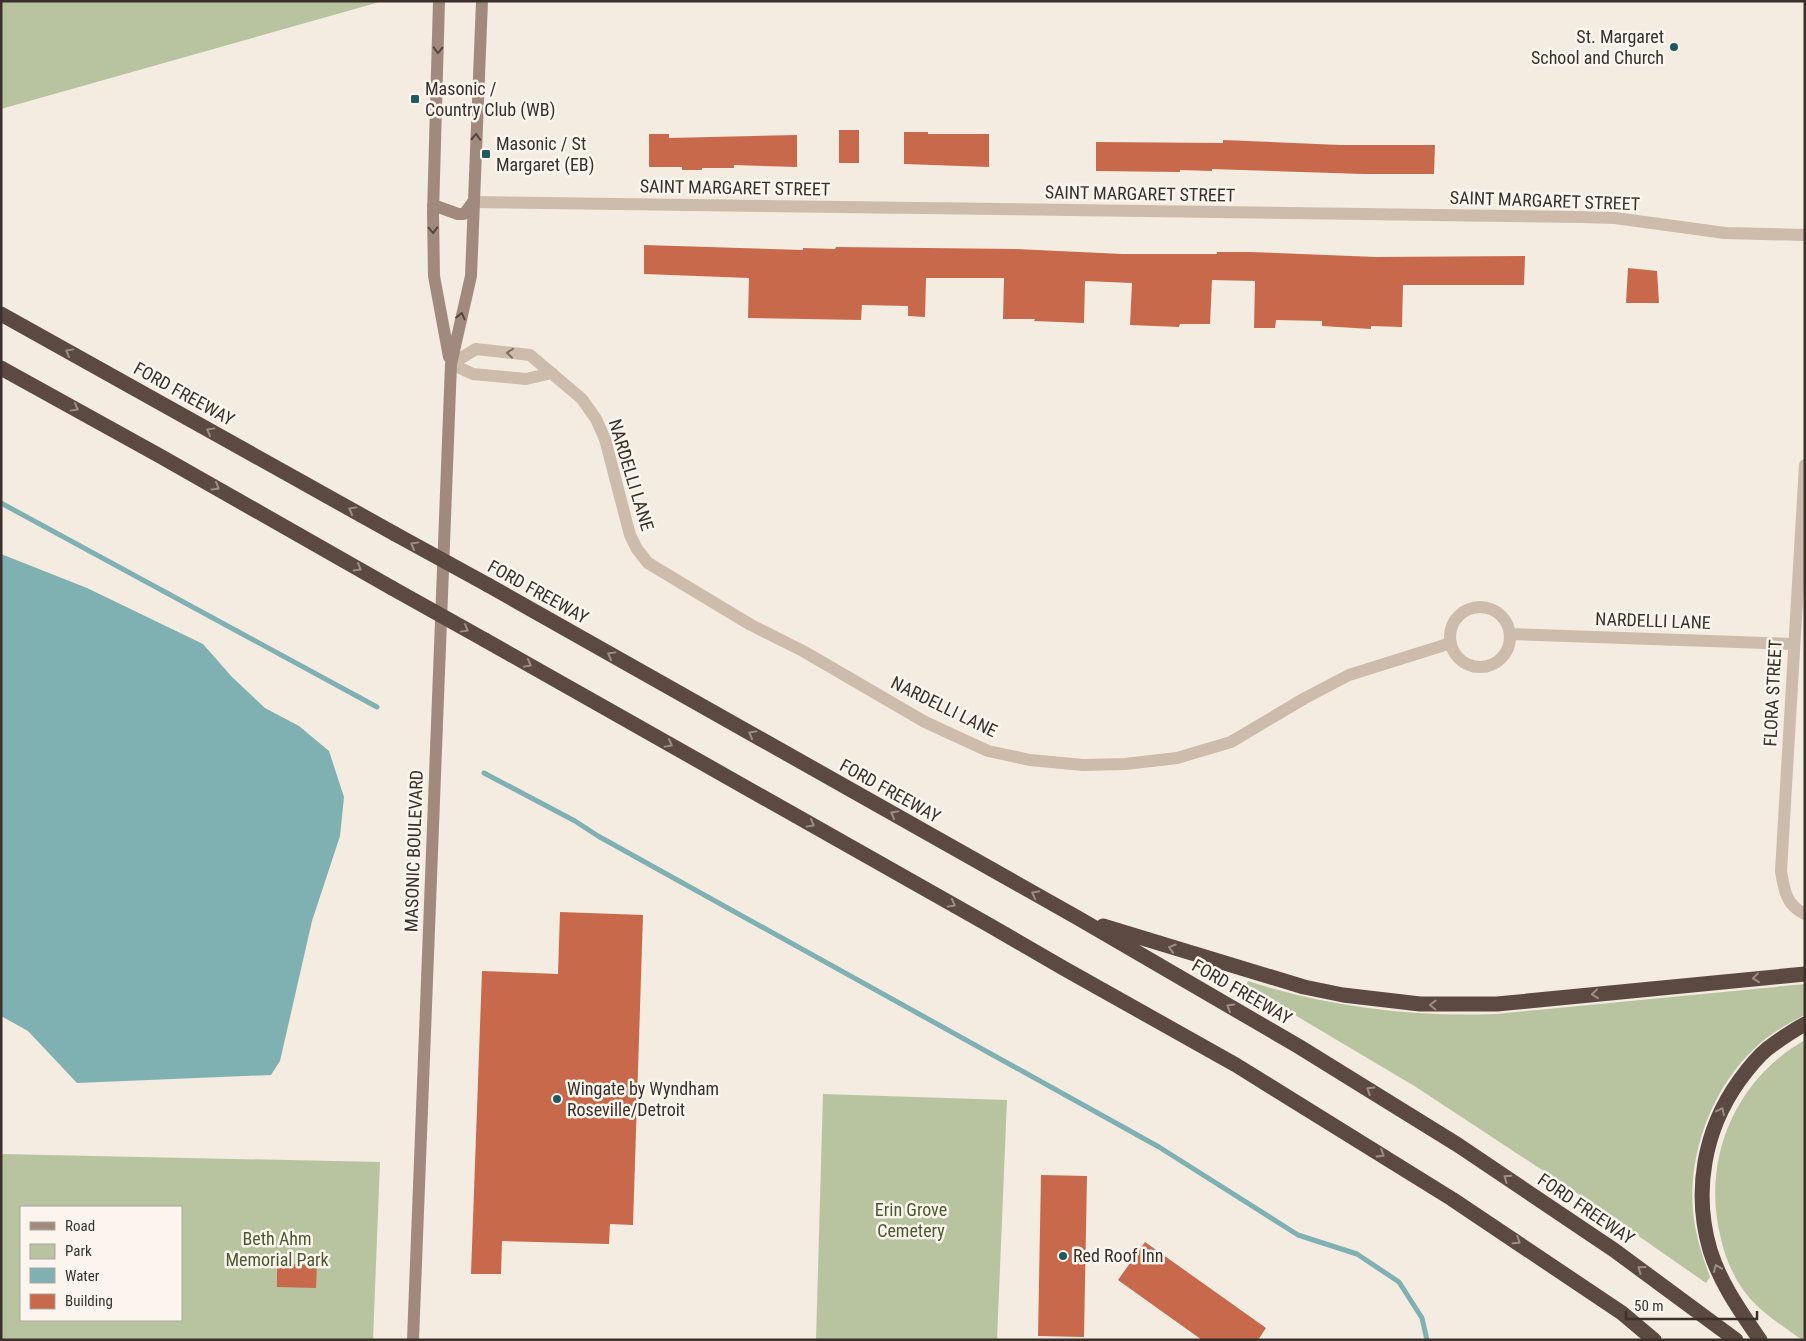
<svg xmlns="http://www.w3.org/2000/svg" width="1806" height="1341" font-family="'Roboto Condensed',sans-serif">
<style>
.green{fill:#b8c4a0;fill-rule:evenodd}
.water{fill:#7fb0b2}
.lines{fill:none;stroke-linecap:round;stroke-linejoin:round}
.stream{stroke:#7fb0b2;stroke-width:5}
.building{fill:#c8694b}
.minor{stroke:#cdbbac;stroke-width:12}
.secondary{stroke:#a18a7d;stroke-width:12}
.motorway{stroke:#5c4a42;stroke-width:15}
.motorway-bridge{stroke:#5c4a42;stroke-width:15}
.oneway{stroke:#544640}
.oneway2{stroke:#9c8e87}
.oneway3{stroke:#7d6f65}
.poi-dot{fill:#1f5a5e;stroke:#fbf5ee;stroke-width:2}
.labels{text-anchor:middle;stroke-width:5;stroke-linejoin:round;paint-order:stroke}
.poi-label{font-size:18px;fill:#3b302b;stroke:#fbf5ee;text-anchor:start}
.street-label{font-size:18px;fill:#3b302b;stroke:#fbf5ee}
.park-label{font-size:18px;fill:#4a5a2e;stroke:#fbf5ee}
</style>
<rect width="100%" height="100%" fill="#f4ebe1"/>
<path class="green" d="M1 1H383L1 109Z
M1248 981C1329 1007 1412 1017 1496 1014L1805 984V1015C1787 1024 1768 1035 1754 1049 1712 1089 1688 1153 1693 1211 1695 1234 1702 1255 1710 1277L1706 1283 1571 1189 1416 1087 1246 986Z
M1805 1040V1340H1802C1782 1325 1758 1311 1744 1291 1733 1276 1725 1257 1721 1239 1701 1161 1734 1080 1805 1040Z
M823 1094 1007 1100 997 1340H816Z
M1 1154 380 1162 373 1340H1ZM21 1207H181V1320H21Z"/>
<path class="water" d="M1 554 87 588 203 644 232 677 265 708 299 726 329 751 344 797 340 836 312 921 280 1061 271 1075 77 1083 28 1031 1 1016Z"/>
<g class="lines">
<path class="stream" d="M1 503 377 707
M484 773 575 821 598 836 1159 1147 1298 1235 1357 1254 1399 1282 1422 1318 1427 1340"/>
</g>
<path class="building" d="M839 130H859V163H839Z
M904 132H928V134H989V167L904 164Z
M649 134H669V138L797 135V167L734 165V168H702V170H682V167H649Z
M1223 140 1340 145H1435L1434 174H1364L1212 169V171L1180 170V172L1096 171V142L1223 143Z
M644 245 803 250V248L835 249 836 247 1015 249 1122 254H1217V252H1250L1376 257 1525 256 1524 285H1403L1402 327 1371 326V329L1322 326V321L1276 320 1275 328H1254L1255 281 1212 280 1210 324H1180L1179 327 1130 325 1132 283 1085 281 1084 323 1034 321 1035 319H1003L1004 278H926L925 317 908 316V306L862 305 861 320 748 318 749 278 644 274Z
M1628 268 1657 271 1659 303H1626Z
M560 912 643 915 633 1225 610 1224 609 1244 502 1241 501 1274H471L482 971 558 974Z
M1041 1175 1087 1176 1084 1337 1038 1336Z
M1145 1242 1266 1328 1258 1340H1202L1118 1280Z
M277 1264 317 1265 316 1288 277 1287Z"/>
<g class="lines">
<path class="minor" d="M473 202 1582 217 1615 218 1725 233 1805 235
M451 364 476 349 530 355 582 399 596 419 605 439 630 535 637 549 648 563 751 625 803 651 925 722 988 751 1030 760 1083 765 1125 764 1177 758 1231 742 1305 698 1349 675 1451 643
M451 364 473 374 526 379 552 373
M1805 465 1781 871C1784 890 1786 905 1805 914
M1450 637a30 30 0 1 1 60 0a30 30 0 1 1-60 0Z
M1510 634 1794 644"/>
<path class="secondary" d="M439 1 433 213 434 276 449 357
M433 205 458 214H464L473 202
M413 1340 451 364 471 276 482 1"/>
<path class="motorway" d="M1 314 395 534
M1 368 160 456 392 588
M488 585 1078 918 1298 1046 1458 1145 1614 1250 1736 1340
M485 640 989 925 1065 969 1236 1065 1452 1199 1622 1313 1654 1340
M1103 926 1304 987 1343 995 1420 1004H1497L1805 974
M1760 1340C1741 1312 1720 1283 1710 1250 1693 1192 1704 1130 1739 1081 1747 1070 1756 1058 1767 1049 1779 1040 1792 1031 1805 1024"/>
<path class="motorway-bridge" d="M395 534 488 585
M392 588 485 640"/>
</g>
<defs><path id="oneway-chevron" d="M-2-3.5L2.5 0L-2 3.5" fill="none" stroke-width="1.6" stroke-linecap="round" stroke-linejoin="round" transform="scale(1.25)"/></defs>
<g class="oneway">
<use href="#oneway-chevron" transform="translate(438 50) rotate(92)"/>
<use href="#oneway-chevron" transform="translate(476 137) rotate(-87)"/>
<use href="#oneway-chevron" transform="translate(433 230) rotate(88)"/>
<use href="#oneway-chevron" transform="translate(461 316) rotate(-77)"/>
</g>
<g class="oneway2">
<use href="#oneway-chevron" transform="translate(69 352) rotate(-151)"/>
<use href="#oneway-chevron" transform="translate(75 408) rotate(29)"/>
<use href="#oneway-chevron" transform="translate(210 431) rotate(-151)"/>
<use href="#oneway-chevron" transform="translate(216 487) rotate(30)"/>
<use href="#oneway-chevron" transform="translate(352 510) rotate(-151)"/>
<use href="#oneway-chevron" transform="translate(414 545) rotate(-151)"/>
<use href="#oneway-chevron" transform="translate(358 568) rotate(30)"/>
<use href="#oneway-chevron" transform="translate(465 629) rotate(29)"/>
<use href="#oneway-chevron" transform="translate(611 655) rotate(-151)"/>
<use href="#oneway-chevron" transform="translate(528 664) rotate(29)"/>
<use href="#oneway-chevron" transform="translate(752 734) rotate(-151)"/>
<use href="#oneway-chevron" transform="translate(669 744) rotate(29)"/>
<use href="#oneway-chevron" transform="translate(894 814) rotate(-151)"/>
<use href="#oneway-chevron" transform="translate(811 824) rotate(29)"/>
<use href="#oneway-chevron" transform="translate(1035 894) rotate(-151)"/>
<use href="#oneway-chevron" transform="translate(952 904) rotate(29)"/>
<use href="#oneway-chevron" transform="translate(1172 948) rotate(-163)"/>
<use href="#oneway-chevron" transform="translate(1756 978) rotate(174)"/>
<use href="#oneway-chevron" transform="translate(1595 994) rotate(174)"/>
<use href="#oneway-chevron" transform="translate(1433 1005) rotate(-179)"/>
<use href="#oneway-chevron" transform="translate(1230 1007) rotate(-150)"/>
<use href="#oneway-chevron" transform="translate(1370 1090) rotate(-148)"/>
<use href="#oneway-chevron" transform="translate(1721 1111) rotate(-64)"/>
<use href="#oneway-chevron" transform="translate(1381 1154) rotate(32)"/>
<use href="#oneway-chevron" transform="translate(1507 1178) rotate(-146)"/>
<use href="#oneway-chevron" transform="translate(1517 1241) rotate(33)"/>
<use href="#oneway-chevron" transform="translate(1717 1268) rotate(-113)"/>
<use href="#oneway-chevron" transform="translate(1641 1269) rotate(-144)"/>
</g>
<use class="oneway3" href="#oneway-chevron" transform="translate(510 353) rotate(-174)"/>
<g class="poi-dot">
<circle cx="1674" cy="47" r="5"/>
<rect x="410" y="94" width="10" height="10" rx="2.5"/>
<rect x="481" y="149" width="10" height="10" rx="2.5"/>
<circle cx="557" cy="1099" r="5"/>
<circle cx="1063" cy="1256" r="5"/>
</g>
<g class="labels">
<g class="poi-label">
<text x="1664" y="43" text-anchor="end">St. Margaret<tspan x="1664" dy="21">School and Church</tspan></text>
<text x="425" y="95">Masonic /<tspan x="425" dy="21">Country Club (WB)</tspan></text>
<text x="496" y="150">Masonic / St<tspan x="496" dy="21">Margaret (EB)</tspan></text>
<text x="567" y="1095">Wingate by Wyndham<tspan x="567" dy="21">Roseville/Detroit</tspan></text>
<text x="1073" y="1262">Red Roof Inn</text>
</g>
<g class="street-label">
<text transform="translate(735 188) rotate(1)" y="6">SAINT MARGARET STREET</text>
<text transform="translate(1140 194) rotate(1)" y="6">SAINT MARGARET STREET</text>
<text transform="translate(1545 201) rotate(2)" y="6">SAINT MARGARET STREET</text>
<text transform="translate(184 394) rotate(29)" y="6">FORD FREEWAY</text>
<text transform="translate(631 475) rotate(73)" y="6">NARDELLI LANE</text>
<text transform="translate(538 592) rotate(29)" y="6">FORD FREEWAY</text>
<text transform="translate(1653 621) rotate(2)" y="6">NARDELLI LANE</text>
<text transform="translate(1773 693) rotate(-87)" y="6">FLORA STREET</text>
<text transform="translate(944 707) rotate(26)" y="6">NARDELLI LANE</text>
<text transform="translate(890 791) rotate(29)" y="6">FORD FREEWAY</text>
<text transform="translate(414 851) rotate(-88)" y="6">MASONIC BOULEVARD</text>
<text transform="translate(1242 992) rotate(30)" y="6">FORD FREEWAY</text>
<text transform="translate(1586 1209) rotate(34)" y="6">FORD FREEWAY</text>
</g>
<g class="park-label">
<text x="911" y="1216">Erin Grove<tspan x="911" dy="21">Cemetery</tspan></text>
<text x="277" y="1245">Beth Ahm<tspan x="277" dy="21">Memorial Park</tspan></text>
</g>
</g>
<rect width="1806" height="1341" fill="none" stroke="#3b302b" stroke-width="5"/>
<rect x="20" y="1206" width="162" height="115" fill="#fbf5ee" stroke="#aea6a0"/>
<rect x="30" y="1222" width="25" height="8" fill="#a18a7d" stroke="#aea6a0"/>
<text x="65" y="1231" font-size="15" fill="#3b302b">Road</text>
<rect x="30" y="1244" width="25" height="15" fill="#b8c4a0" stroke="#aea6a0"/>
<text x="65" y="1256" font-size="15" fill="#3b302b">Park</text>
<rect x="30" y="1268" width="25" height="15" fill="#7fb0b2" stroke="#aea6a0"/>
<text x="65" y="1281" font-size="15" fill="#3b302b">Water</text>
<rect x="30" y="1294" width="25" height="15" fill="#c8694b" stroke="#aea6a0"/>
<text x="65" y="1306" font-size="15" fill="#3b302b">Building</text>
<path d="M1626 1311v8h131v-8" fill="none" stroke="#3b302b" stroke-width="2.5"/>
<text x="1634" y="1311" font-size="15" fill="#3b302b" stroke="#fbf5ee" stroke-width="4" paint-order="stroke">50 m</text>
</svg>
